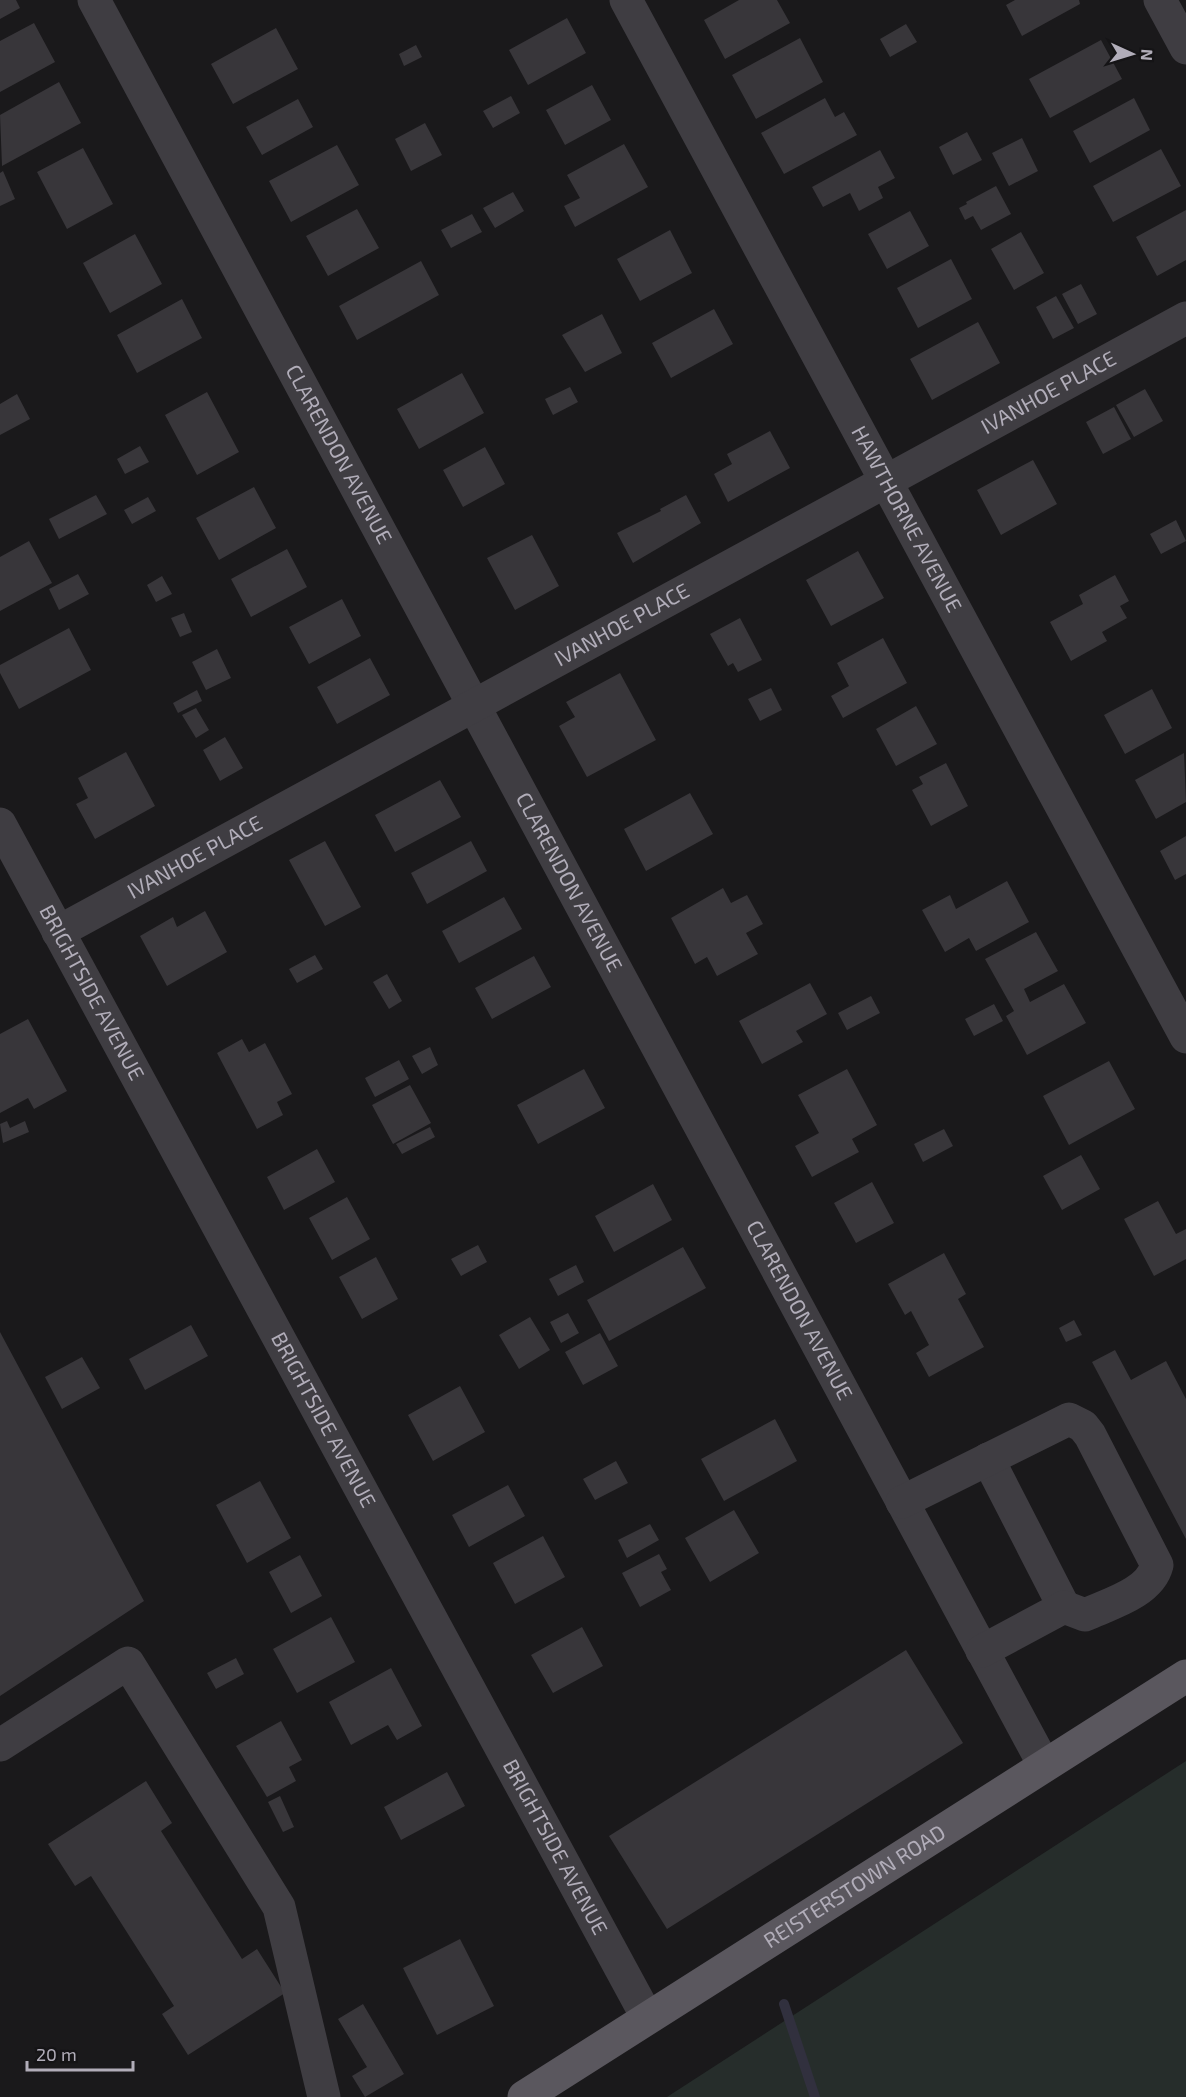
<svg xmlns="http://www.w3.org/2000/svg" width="1186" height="2097" font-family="'Exo 2',sans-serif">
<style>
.green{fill:#262d2b}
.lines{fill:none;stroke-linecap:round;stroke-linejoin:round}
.stream{stroke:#31303e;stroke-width:10}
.building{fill:#38363a}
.minor{stroke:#3f3d42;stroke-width:33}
.major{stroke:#5a575e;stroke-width:33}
.labels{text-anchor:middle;stroke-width:6;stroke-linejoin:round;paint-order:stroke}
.street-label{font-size:21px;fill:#b1adb9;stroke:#151416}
</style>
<rect width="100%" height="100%" fill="#1a191b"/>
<path class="green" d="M1186 1761V2097H667Z"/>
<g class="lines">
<path class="stream" d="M784 2004 815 2097"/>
</g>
<path class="building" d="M0 0H16L20 8 0 19Z
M739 0H777L790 23 725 59 704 20Z
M1015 0H1079L1080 4 1022 36 1006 5Z
M567 18 586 53 528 85 509 50Z
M34 23 55 62 0 92V41Z
M906 24 917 42 890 57 880 39Z
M276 28 298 69 233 104 211 64Z
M800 38 823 82 756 119 732 75Z
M1101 40 1122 79 1050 118 1029 79Z
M416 45 422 57 404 66 399 54Z
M59 82 81 123 2 166 0 115Z
M592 85 611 120 565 145 546 110Z
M511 96 520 113 493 128 483 111Z
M825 98 835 117 844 112 857 135 784 174 761 133Z
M1134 98 1150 130 1090 163 1073 131Z
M298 99 313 127 262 155 246 127Z
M425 123 442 155 411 171 395 139Z
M967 132 982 160 953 175 939 147Z
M1022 138 1038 171 1009 186 992 153Z
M624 144 648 187 575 227 564 206 580 198 567 175Z
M337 145 359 185 291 222 269 181Z
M83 148 113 204 67 229 37 172Z
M1161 149 1181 186 1113 222 1093 186Z
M880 150 895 178 878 187 883 198 859 211 850 193 823 207 812 187Z
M3 171 15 199 0 206V173Z
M996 186 1011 214 981 230 973 216 965 220 959 208 967 204 966 202Z
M513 192 524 211 495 228 483 208Z
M357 209 379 248 328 276 306 236Z
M1186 210V260L1157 276 1136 237Z
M910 211 929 246 887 269 868 234Z
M472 214 482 232 451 248 441 230Z
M670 230 692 273 640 301 617 259Z
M1021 232 1044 273 1014 290 991 249Z
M135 234 162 284 110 313 83 263Z
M951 259 972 299 918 328 897 288Z
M421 261 439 295 357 340 339 306Z
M1081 284 1097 314 1078 324 1062 294Z
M1056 296 1074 328 1053 339 1036 307Z
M182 299 202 338 137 373 117 335Z
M714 309 733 344 671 378 652 343Z
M602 314 622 353 585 372 562 335Z
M978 322 1000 363 932 400 910 359Z
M462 373 484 413 419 449 397 409Z
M570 387 578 402 553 415 545 399Z
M1145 389 1163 421 1134 437 1116 405Z
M207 392 239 452 197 475 165 415Z
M17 394 30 419 0 435V404Z
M1114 407 1131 439 1103 454 1086 422Z
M770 431 790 468 728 502 714 474 732 464 727 454Z
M140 446 149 462 125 474 117 459Z
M485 447 505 484 463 507 443 470Z
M1033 460 1057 504 1001 535 977 490Z
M254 487 276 528 219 560 196 518Z
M96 495 107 514 59 539 49 519Z
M686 495 701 523 633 563 617 533 661 511 660 509Z
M148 497 156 511 132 524 124 510Z
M1176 520 1186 541 1161 554 1150 534Z
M532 535 559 586 515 610 487 558Z
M29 541 52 583 0 611V557Z
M287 549 307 587 251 617 231 579Z
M858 551 884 598 831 626 806 580Z
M78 574 89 594 59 610 49 589Z
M1115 575 1129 601 1120 606 1127 618 1102 632 1107 641 1071 661 1050 622 1083 604 1079 595Z
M162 576 172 594 156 602 147 585Z
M342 599 361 636 309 664 289 627Z
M184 613 192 632 180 637 171 618Z
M740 618 762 660 738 672 733 663 728 666 710 634Z
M69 628 91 670 19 709 0 673V665Z
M883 638 907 683 843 718 831 696 849 686 837 663Z
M217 649 231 678 206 690 192 662Z
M370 658 390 695 337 724 317 687Z
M620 673 656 740 587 777 559 726 575 717 566 702Z
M771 688 782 710 760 721 748 699Z
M1152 689 1172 728 1125 754 1104 715Z
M197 690 202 701 178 713 173 703Z
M916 706 937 744 896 766 876 729Z
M196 708 209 730 196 738 182 715Z
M225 737 243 768 220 781 203 750Z
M126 752 155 806 95 839 76 804 88 798 78 778Z
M1184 753 1186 802 1156 819 1135 780Z
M946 763 968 806 931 826 912 790 923 784 919 777Z
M440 780 461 817 395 852 375 815Z
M690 793 713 834 646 871 624 829Z
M1186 836V874L1175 880 1160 851Z
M325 841 361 907 325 926 289 860Z
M471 841 487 871 427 904 411 873Z
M1007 881 1029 922 976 951 969 938 945 952 922 910 950 895 956 909Z
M723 888 731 903 747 895 763 924 746 933 758 954 717 976 707 957 695 964 671 918Z
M504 897 522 929 459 963 442 931Z
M205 911 227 952 167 986 140 936 173 917 177 927Z
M1036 932 1058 971 1024 989 1030 1002 1064 984 1086 1023 1027 1055 1006 1016 1014 1011 985 959Z
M315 955 323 969 297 983 289 969Z
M534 956 551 987 492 1019 475 988Z
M387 974 402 1001 389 1009 373 982Z
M810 983 827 1014 796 1031 803 1042 762 1064 739 1021Z
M871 996 880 1013 847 1030 838 1013Z
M994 1004 1003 1021 974 1036 965 1019Z
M28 1019 67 1091 34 1109 28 1098 0 1113V1034Z
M242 1039 249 1052 265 1043 292 1094 277 1102 283 1115 257 1129 217 1053Z
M430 1047 438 1065 422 1074 412 1056Z
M399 1060 409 1079 375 1097 365 1078Z
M1109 1061 1135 1109 1069 1145 1043 1096Z
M584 1069 605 1108 538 1144 517 1105Z
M847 1069 877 1125 852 1139 859 1152 812 1177 795 1146 819 1133 798 1095Z
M410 1085 431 1123 393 1144 372 1105Z
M7 1121 10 1128 25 1121 29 1132 3 1143 0 1124Z
M430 1127 435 1137 402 1154 396 1144Z
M944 1129 953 1146 923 1162 914 1144Z
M317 1149 335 1182 284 1210 267 1177Z
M1081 1155 1100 1189 1062 1210 1043 1176Z
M872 1182 894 1223 856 1243 834 1203Z
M653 1184 672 1220 614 1252 595 1216Z
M347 1197 370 1239 332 1260 309 1218Z
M1158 1201 1176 1234 1186 1229V1259L1154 1276 1124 1219Z
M478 1245 487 1262 461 1276 451 1259Z
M683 1247 706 1288 609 1341 587 1300Z
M944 1253 966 1294 958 1299 984 1347 929 1377 916 1353 929 1345 911 1311 905 1315 888 1284Z
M376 1257 398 1299 362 1319 339 1277Z
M576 1265 584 1282 558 1296 549 1279Z
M568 1313 579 1333 561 1343 550 1322Z
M530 1317 550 1350 519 1369 499 1335Z
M1074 1320 1082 1335 1066 1342 1059 1328Z
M191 1325 208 1356 145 1390 129 1359Z
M0 1332 144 1601 0 1696Z
M600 1333 618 1366 583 1385 565 1352Z
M1115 1350 1131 1380 1166 1361 1186 1399V1539L1092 1362Z
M82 1357 100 1388 62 1409 45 1377Z
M460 1386 485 1432 433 1461 408 1415Z
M775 1419 797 1461 724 1501 701 1459Z
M616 1461 628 1483 595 1500 583 1479Z
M260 1481 291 1538 247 1563 216 1505Z
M508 1485 525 1516 469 1547 452 1515Z
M734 1510 759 1553 710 1582 685 1538Z
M650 1524 659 1540 627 1558 618 1540Z
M543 1536 565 1577 515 1604 493 1563Z
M659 1554 667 1569 661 1572 671 1590 640 1607 622 1573Z
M300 1555 322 1596 291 1613 269 1572Z
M331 1617 355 1662 297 1693 273 1649Z
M582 1627 603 1666 553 1693 531 1655Z
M906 1650 963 1743 667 1929 609 1836Z
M236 1658 244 1674 216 1689 207 1673Z
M391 1668 422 1726 397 1740 388 1725 351 1745 329 1702Z
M281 1721 302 1760 289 1767 296 1781 267 1797 236 1746Z
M447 1772 465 1806 401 1840 384 1807Z
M146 1781 172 1823 161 1831 242 1959 257 1949 285 1993 188 2055 162 2014 174 2006 91 1876 75 1886 48 1844Z
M280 1796 294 1827 283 1832 268 1802Z
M460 1939 494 2006 437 2035 403 1968Z
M363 2004 404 2074 365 2097 352 2076 367 2067 338 2019Z"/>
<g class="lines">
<g class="minor">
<path id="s1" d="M94 0 1044 1765"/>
<path id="s2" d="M626 0 1186 1037"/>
<path d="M1160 0 1186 48"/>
<path id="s3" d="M0 824 647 2017"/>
<path id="s4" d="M58 932 1186 318"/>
<path d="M988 1459 1064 1607"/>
<path d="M902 1502 1069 1419 1083 1426 1090 1435 1157 1565C1150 1593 1109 1604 1085 1615L1064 1607 982 1651"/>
<path d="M0 1745 128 1663 279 1907 324 2097"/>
</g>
<path class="major" id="s5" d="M524 2097 1186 1676"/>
</g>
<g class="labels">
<g class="street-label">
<text dy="7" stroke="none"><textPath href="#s4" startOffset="1128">IVANHOE PLACE</textPath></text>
<text dy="7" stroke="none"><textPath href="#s1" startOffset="516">CLARENDON AVENUE</textPath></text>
<text dy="7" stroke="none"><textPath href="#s2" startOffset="590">HAWTHORNE AVENUE</textPath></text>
<text dy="7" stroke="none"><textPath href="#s4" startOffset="642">IVANHOE PLACE</textPath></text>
<text dy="7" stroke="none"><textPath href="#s4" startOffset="156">IVANHOE PLACE</textPath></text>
<text dy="7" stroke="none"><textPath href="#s1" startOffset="1002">CLARENDON AVENUE</textPath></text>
<text dy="7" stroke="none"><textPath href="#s3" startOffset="192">BRIGHTSIDE AVENUE</textPath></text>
<text dy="7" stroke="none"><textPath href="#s1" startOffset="1488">CLARENDON AVENUE</textPath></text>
<text dy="7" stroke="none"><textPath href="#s3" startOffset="678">BRIGHTSIDE AVENUE</textPath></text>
<text dy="7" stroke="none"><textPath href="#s3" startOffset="1164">BRIGHTSIDE AVENUE</textPath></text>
<text dy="7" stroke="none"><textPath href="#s5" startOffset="392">REISTERSTOWN ROAD</textPath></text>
</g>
</g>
<g transform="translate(1132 54) rotate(94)" stroke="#151416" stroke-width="4.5" paint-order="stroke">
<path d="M0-4.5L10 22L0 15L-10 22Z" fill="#b1adb9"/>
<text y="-9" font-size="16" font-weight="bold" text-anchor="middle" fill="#b1adb9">N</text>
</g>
<path d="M27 2061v9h106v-9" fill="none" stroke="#b1adb9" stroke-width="3"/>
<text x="36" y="2061" font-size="18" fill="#b1adb9" stroke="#151416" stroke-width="4.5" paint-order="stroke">20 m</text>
</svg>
